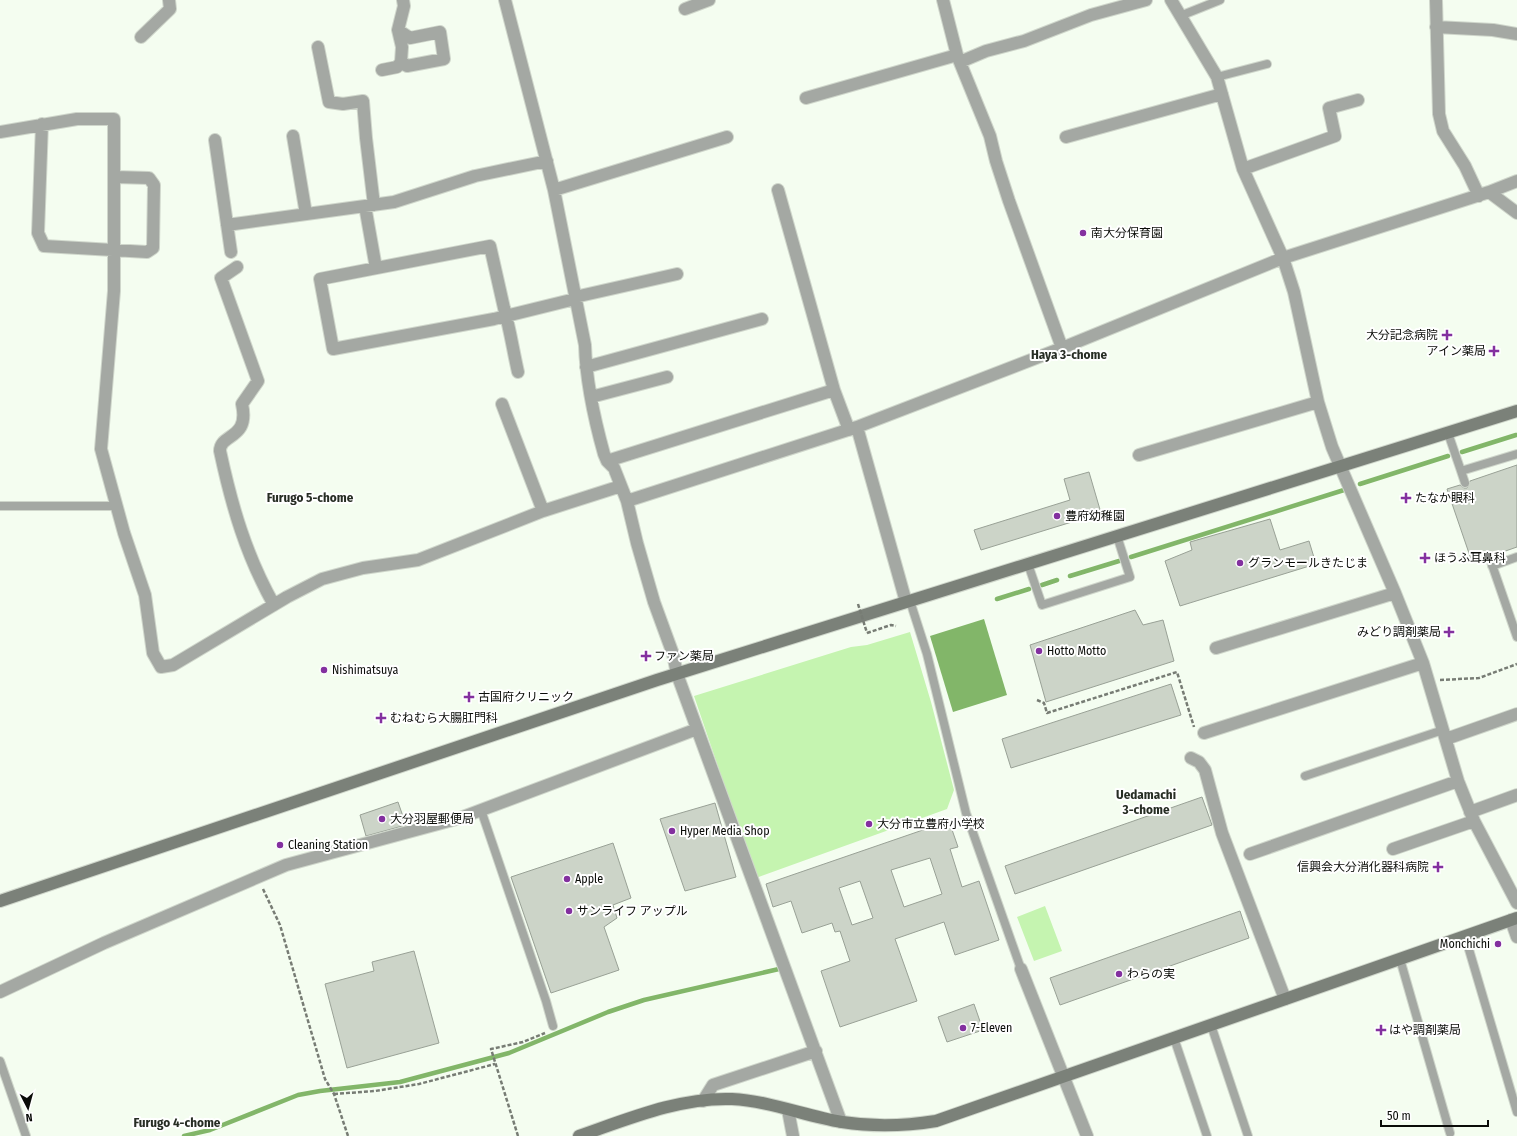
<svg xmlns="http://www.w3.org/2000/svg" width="1517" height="1136" font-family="'Fira Sans Condensed','Noto Sans JP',sans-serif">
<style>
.green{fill:#c5f4b0}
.water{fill:#82b669}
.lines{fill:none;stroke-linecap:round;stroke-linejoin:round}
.stream{stroke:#82b669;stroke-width:4.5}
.building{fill:#ccd4c8;stroke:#99a196;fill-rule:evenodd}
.lane-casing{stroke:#cfd6cb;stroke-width:10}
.street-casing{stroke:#cfd6cb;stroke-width:14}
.secondary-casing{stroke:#cfd6cb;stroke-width:14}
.path{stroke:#777c74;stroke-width:2.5;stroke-dasharray:4 2;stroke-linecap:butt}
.lane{stroke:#a4a8a3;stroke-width:8}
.street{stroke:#a4a8a3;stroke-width:12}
.secondary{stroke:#7b8179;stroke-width:12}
.path-bridge{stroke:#777c74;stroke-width:2.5;stroke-dasharray:4 2;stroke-linecap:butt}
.poi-dot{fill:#83309f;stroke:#fff;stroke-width:1.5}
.labels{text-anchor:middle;stroke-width:4;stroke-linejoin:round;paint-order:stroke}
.poi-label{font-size:12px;fill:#0a0c08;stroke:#fff;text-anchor:start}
.neighbourhood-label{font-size:13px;font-weight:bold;fill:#272d24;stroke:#fff}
</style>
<rect width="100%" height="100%" fill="#f4fdf0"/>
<path class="green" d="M910 632 931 702 954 790 947 809 756 878 694 696 851 647 867 645Z
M1045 906 1062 951 1034 961 1017 917Z"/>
<path class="water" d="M984 619 1007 695 953 712 930 636Z"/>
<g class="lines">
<path class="stream" d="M1462 452 1516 435
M1360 484 1448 456
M1131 557 1344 490
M1070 576 1119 561
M1042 585 1057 580
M997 599 1029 589
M184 1136 210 1130 298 1095 320 1091 400 1082 509 1053 608 1012 644 1000 779 969"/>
</g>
<path class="building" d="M1517 465V547L1494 555 1492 552 1488 551 1485 553 1484 558 1472 562 1447 489 1460 485 1464 488H1467L1470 481Z
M1089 472 1101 513 981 550 974 530 1070 500 1064 479Z
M1270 519 1280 550 1309 541 1316 564 1180 606 1165 561 1192 550 1190 542Z
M1135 610 1143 625 1163 620 1174 661 1046 702 1030 645Z
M1171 684 1181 715 1011 768 1002 739Z
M1202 797 1212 825 1015 894 1005 866Z
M398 802 406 825 366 836 360 815Z
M715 803 736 877 685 891 660 819Z
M949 821 958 847 950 849 962 887 979 881 999 940 955 955 944 922 895 939 917 1001 840 1027 821 971 850 961 840 931 835 932 832 923 802 933 791 901 773 907 766 884ZM930 858 942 894 904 907 891 870ZM860 881 873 918 852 925 839 888Z
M613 843 631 898 613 905 617 918 604 927 619 970 551 993 511 877Z
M1240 911 1249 938 1060 1005 1050 978Z
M414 951 439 1043 347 1068 325 984 374 971 372 962Z
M974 1004 983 1030 947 1042 938 1017Z"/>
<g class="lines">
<defs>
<path id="lane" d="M1180 16 1220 0
M1217 77 1267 64
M1448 433 1461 471 1517 454
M1461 471 1465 483
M0 506H116
M1489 556 1517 637
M1028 564 1042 605 1130 577 1117 536
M1492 566 1517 557
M910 601 927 654 966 813 1021 969
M1305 776 1443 730
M481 810 546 1001 553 1026
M1465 936 1517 1112
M1400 959 1450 1133
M1211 1025 1248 1136
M1174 1038 1207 1136
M0 1061 26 1136"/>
<path id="street" d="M505 0 554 190 585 345C586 382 594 418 604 454L607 461 614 468 627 501 637 543 654 602 673 654 677 674 841 1122
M943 0 957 55 990 136 996 161 1009 201 1062 348
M1171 0 1217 77 1243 169 1283 258 1294 292 1318 402 1332 447 1395 593 1423 663 1458 781 1474 821 1517 903
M1436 0 1439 114 1443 131 1465 166 1479 196
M685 9 709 0
M1436 27 1493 30 1517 34
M398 30 410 38 440 32 444 59 407 66 401 62 402 47 398 30 404 6 403 0
M141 37 170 9 169 0
M318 47 329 102 343 104 363 101 366 138 374 205
M960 62 986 51 1024 41 1091 15 1146 0
M382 70 397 67 401 62
M806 98 957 55
M42 124 38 233 44 246 147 252 153 248 154 185 149 178 115 177
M0 132 77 119H114V291L101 449 124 533 145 595 153 653 161 667 173 665 287 597 322 579 363 568 418 560 543 511 621 486
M293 136 306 214
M1066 137 1222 94
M215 140 231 252
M1243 169 1335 136 1329 108 1358 100
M554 190 727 137
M778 190 834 390 849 430
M1489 192 1517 181
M365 206 376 268
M227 225 394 202 475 176 547 161
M237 267 221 278 258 381 242 404C250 440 220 433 220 451 232 507 246 555 274 605
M575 297 677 274
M586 367 762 319
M518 372C513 350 510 329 504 308L490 246 320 279 333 349 494 319 575 299
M591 397 667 377
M502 404 543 511
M857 427 906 602
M1139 455 1318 402
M607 461 834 390
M627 501 857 427 1062 348 1283 258 1489 192 1517 213
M1216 648 1395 593
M1204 733 1423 663
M1446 739 1517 714
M1191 758 1199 762 1205 770 1222 833 1285 999
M1470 812 1517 795
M1393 849 1474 821
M1250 854 1458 781
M1511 920 1517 937
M1021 969 1087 1136
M0 992 104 943 286 865 460 818 697 729
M703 1101 713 1085 816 1051
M788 1110 793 1136"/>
<path id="secondary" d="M0 901 657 680 1517 411
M579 1136C628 1119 680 1097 732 1099 770 1101 805 1116 842 1122 874 1127 905 1126 936 1121L1517 918"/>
</defs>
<use href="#lane" class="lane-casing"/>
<use href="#street" class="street-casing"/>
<use href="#secondary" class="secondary-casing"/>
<path class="path" d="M867 633 891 625 896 626
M1440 680 1479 678 1517 664
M1037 700 1044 703 1047 713 1177 672 1194 727
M263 889 280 925 325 1079 334 1094 348 1136
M334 1094 375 1091 419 1084 495 1064
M518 1136 491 1049 523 1042 545 1033"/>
<use href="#lane" class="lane"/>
<use href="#street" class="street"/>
<use href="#secondary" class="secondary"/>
<path class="path-bridge" d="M858 604 867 633"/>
</g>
<g class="poi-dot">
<circle cx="1083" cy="233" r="4"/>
<path d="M1445 329h4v4h4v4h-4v4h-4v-4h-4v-4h4z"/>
<path d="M1492 345h4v4h4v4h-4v4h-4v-4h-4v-4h4z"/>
<path d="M1404 492h4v4h4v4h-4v4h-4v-4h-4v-4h4z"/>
<circle cx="1057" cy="516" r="4"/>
<path d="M1423 552h4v4h4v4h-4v4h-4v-4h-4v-4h4z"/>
<circle cx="1240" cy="563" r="4"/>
<path d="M1447 626h4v4h4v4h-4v4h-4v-4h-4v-4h4z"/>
<circle cx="1039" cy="651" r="4"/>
<path d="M644 650h4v4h4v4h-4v4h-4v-4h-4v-4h4z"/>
<circle cx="324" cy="670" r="4"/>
<path d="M467 691h4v4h4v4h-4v4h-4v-4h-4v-4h4z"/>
<path d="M379 712h4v4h4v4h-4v4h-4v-4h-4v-4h4z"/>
<circle cx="382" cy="819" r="4"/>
<circle cx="869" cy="824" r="4"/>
<circle cx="672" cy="831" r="4"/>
<circle cx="280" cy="845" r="4"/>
<path d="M1436 861h4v4h4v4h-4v4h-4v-4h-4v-4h4z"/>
<circle cx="567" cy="879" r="4"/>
<circle cx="569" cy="911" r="4"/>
<circle cx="1498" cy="944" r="4"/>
<circle cx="1119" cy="974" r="4"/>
<circle cx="963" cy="1028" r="4"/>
<path d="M1379 1024h4v4h4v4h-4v4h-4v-4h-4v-4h4z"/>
</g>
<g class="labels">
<g class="poi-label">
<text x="1091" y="237">南大分保育園</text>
<text x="1438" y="339" text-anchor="end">大分記念病院</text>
<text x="1486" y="355" text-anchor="end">アイン薬局</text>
<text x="1415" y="502">たなか眼科</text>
<text x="1065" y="520">豊府幼稚園</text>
<text x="1434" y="562">ほうふ耳鼻科</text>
<text x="1248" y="567">グランモールきたじま</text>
<text x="1441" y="636" text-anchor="end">みどり調剤薬局</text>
<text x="1047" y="655">Hotto Motto</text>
<text x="654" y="660">ファン薬局</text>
<text x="332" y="674">Nishimatsuya</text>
<text x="478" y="701">古国府クリニック</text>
<text x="390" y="722">むねむら大腸肛門科</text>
<text x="390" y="823">大分羽屋郵便局</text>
<text x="877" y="828">大分市立豊府小学校</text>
<text x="680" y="835">Hyper Media Shop</text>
<text x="288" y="849">Cleaning Station</text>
<text x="1429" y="871" text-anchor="end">信興会大分消化器科病院</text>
<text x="575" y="883">Apple</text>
<text x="577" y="915">サンライフ アップル</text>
<text x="1490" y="948" text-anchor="end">Monchichi</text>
<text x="1127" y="978">わらの実</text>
<text x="971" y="1032">7-Eleven</text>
<text x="1389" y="1034">はや調剤薬局</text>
</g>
<g class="neighbourhood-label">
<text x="1069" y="359">Haya 3-chome</text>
<text x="310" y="502">Furugo 5-chome</text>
<text x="1146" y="799">Uedamachi<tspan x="1146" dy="15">3-chome</tspan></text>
<text x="177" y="1127">Furugo 4-chome</text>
</g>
</g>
<g transform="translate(28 1108) rotate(174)" stroke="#ffffff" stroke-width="3" paint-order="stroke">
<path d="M0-3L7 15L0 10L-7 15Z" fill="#0a0c08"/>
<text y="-6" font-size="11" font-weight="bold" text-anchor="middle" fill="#0a0c08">N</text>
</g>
<path d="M1381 1120v6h107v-6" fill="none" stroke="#0a0c08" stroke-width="2"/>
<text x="1387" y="1120" font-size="12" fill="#0a0c08" stroke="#ffffff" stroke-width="3" paint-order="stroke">50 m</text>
</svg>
